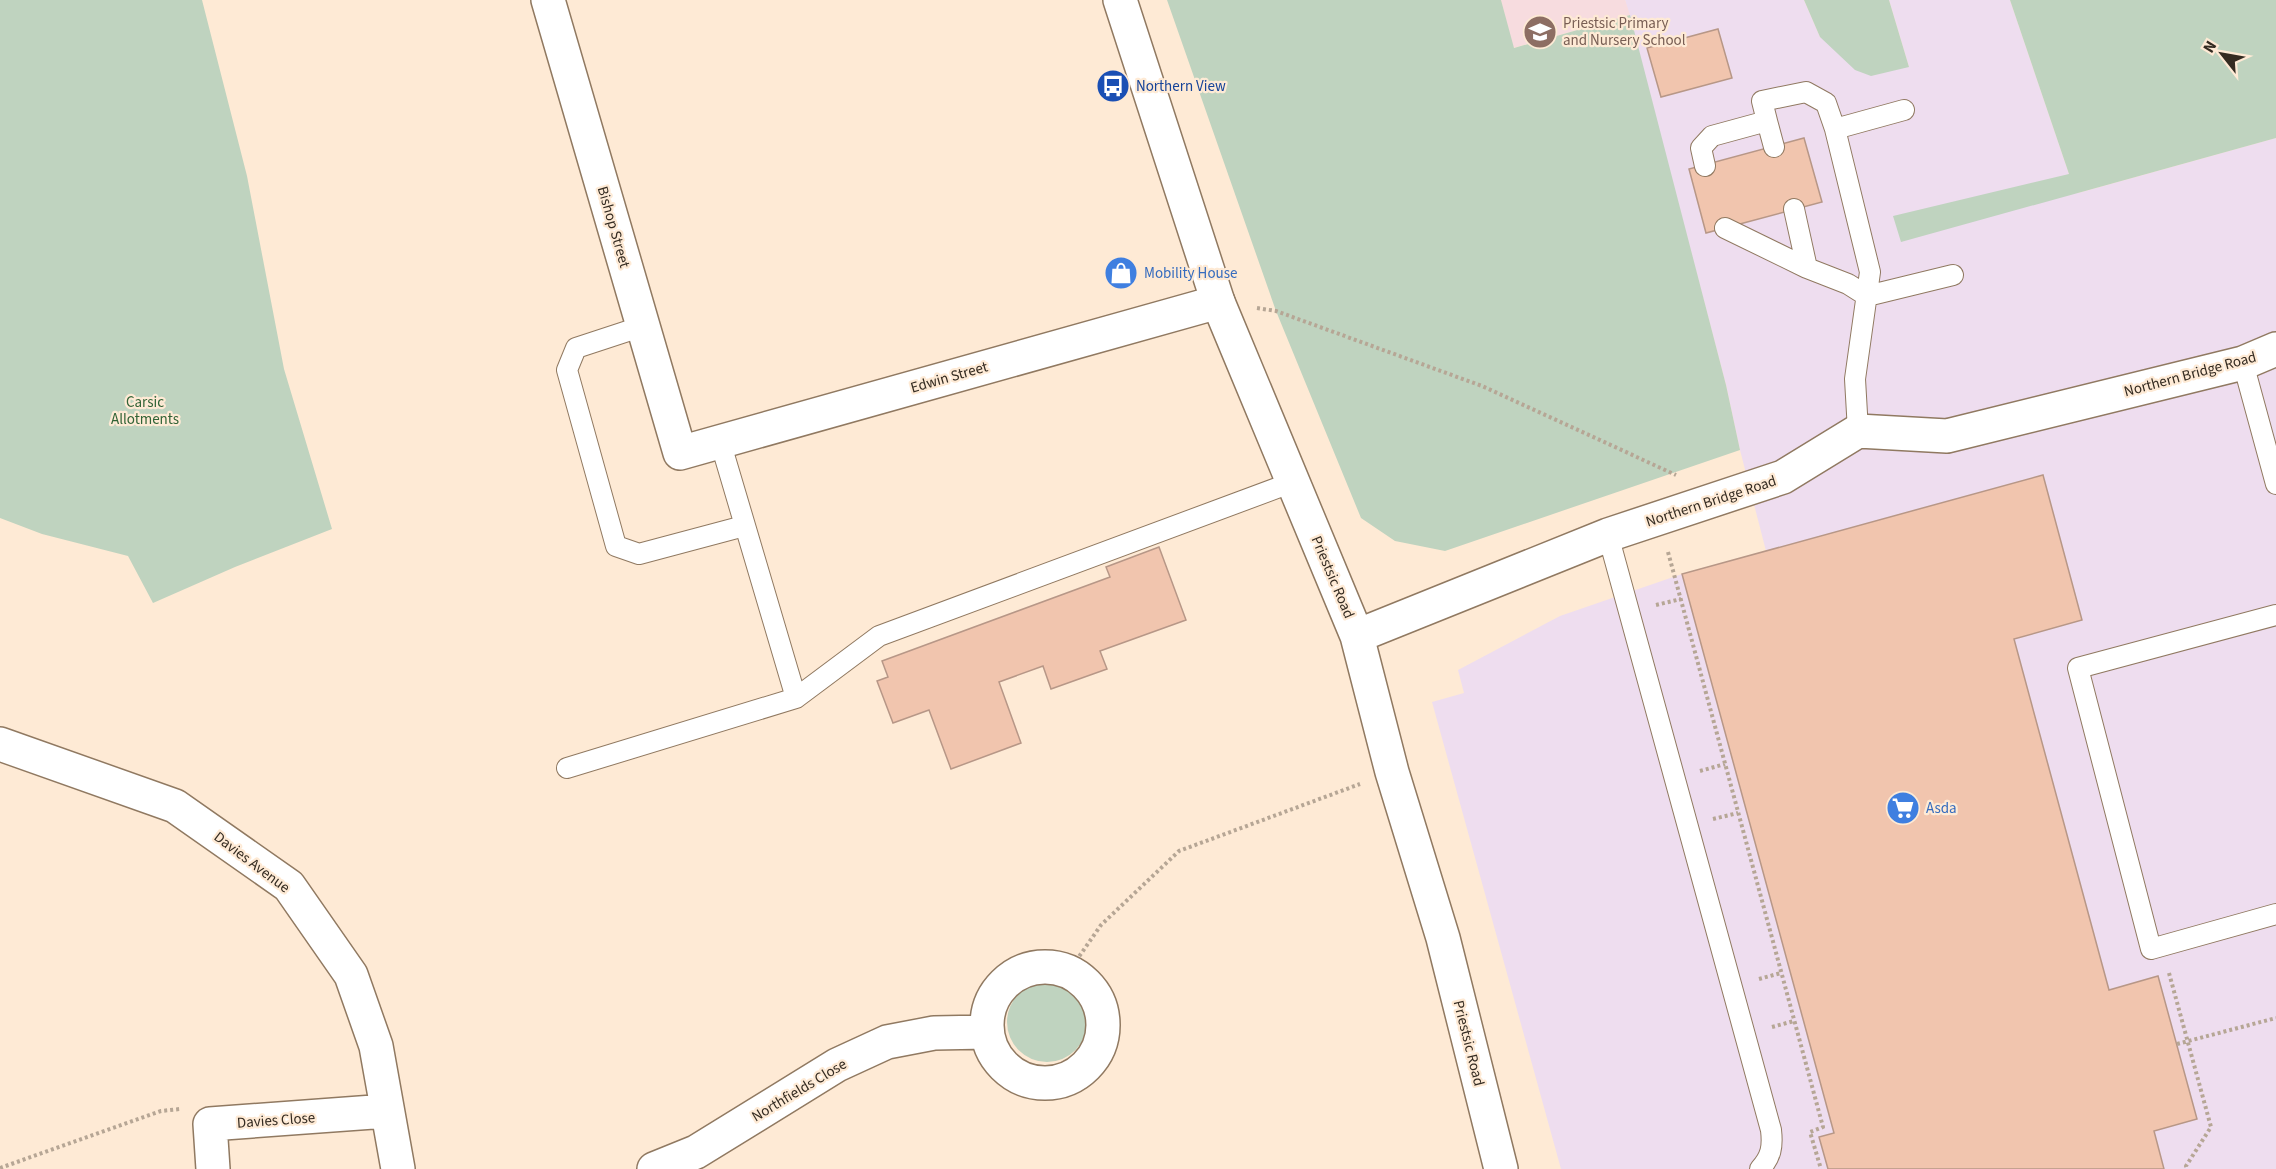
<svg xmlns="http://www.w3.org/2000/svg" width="2276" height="1169" font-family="'Source Sans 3',sans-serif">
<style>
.commercial{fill:#eeddef}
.education{fill:#f7dcdf}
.green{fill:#bfd3bf}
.building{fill:#f1c5ae;stroke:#b79787;stroke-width:1.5}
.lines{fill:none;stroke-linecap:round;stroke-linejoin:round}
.lane-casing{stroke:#907961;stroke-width:22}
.street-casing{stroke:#907961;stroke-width:36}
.secondary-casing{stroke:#907961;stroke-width:36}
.path{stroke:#b6a695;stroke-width:4;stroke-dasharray:3 3;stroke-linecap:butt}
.lane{stroke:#fff;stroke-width:20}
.street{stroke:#fff;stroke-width:33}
.secondary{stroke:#fff;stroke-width:33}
.labels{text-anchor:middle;stroke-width:4.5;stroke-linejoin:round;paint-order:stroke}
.education-label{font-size:15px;fill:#785e54;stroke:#feead5;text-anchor:start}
.transit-label{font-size:15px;fill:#164399;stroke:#feead5;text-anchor:start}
.street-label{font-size:15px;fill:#342b21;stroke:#feead5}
.shop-label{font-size:15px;fill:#366cbe;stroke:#feead5;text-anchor:start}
.park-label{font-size:15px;fill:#316336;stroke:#feead5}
</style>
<rect width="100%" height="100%" fill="#feead5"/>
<path class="commercial" d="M1625 0H1804L1820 37 1909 67 1889 0H2010L2069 174 2078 193 2276 138V1169H1561L1432 702 1464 693 1458 670 1560 616 1682 574 1766 551 1740 450 1726 385Z"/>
<path class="education" d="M1501 0H1625L1630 15 1513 48Z"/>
<path class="green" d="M0 0H202L247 176 284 369 332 529 235 567 153 603 128 556 42 534 0 518Z
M1167 0H1501L1514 48 1630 15 1726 385 1740 450 1445 551 1395 541 1361 518 1276 311Z
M1804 0H1889L1909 67 1871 76 1855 70 1820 37Z
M2010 0H2276V138L1901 242 1893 216 2069 174Z
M1007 1022a40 40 0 1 1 80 0a40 40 0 1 1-80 0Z"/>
<path class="building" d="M1718 29 1732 78 1661 97 1647 48Z
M1804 138 1822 202 1706 233 1689 169Z
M2043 475 2082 620 2014 639 2109 990 2158 976 2197 1119 2154 1131 2164 1169H1828L1819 1137 1834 1133 1682 574Z
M1159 547 1186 620 1100 651 1107 669 1051 689 1043 666 999 682 1021 743 951 769 929 710 893 723 877 681 888 677 882 661 1110 577 1106 567Z"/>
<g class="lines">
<defs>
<path id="lane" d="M1767 121 1774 147
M1835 129 1904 110
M1705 166 1701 148 1712 136 1767 121 1762 101 1806 92 1826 103 1835 129 1870 272 1855 379 1858 431
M1794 209 1807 268 1848 284 1867 296 1953 275
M1725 228 1807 268
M643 326 576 348 567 370 616 546 639 554 744 526
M2243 363 2276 484
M720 441 796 698 879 636 1293 482
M1608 535 1771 1130C1773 1147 1771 1157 1760 1169
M2276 615 2078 668 2151 949 2276 914
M567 768 796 698"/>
<path id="street" d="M548 0 680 453 1218 302
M0 744 175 806 289 886 351 975 376 1046 398 1169
M987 1025a58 58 0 1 1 116 0a58 58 0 1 1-116 0Z
M213 1169 210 1124 387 1111
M654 1169 696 1152 837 1065 887 1042 934 1033 987 1032"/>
<path id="secondary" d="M1120 0 1218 302 1357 636 1392 772 1443 938 1501 1169
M1357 636 1608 535 1783 477 1858 431 1947 436 2243 363 2276 349"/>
</defs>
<use href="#lane" class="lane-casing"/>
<use href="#street" class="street-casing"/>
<use href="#secondary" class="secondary-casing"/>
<path class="path" d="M1257 308 1276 311 1482 386 1676 475
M1668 552 1823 1127 1810 1132 1821 1169
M1656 605 1681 599
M1700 771 1725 764
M1713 819 1738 813
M1069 971 1101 925 1179 851 1360 784
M2169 973 2211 1127 2186 1166 2187 1169
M1759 979 1781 973
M1772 1027 1794 1021
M2177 1044 2276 1018
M0 1168 161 1111 180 1109"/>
<use href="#lane" class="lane"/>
<use href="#street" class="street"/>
<use href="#secondary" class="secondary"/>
</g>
<defs>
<symbol id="school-disc" viewBox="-11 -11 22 22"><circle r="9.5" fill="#8d6e63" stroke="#feead5"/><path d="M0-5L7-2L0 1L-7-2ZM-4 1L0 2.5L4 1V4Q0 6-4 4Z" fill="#fff"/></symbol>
<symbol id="bus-disc" viewBox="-11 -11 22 22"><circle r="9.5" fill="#1a4fb4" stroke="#feead5"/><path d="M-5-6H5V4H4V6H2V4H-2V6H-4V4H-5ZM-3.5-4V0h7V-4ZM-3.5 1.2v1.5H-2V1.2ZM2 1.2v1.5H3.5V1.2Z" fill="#fff"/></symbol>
<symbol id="shop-disc" viewBox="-11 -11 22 22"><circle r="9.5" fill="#3f7fe0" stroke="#feead5"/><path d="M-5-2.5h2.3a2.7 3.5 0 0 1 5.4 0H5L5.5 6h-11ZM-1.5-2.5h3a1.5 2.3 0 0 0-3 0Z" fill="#fff"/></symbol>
<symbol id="supermarket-disc" viewBox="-11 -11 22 22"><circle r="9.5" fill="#3f7fe0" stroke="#feead5"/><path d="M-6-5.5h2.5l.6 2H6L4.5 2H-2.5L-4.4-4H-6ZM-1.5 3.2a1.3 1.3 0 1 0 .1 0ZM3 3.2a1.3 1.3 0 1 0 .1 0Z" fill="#fff"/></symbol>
</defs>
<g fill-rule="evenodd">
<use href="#school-disc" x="1521" y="13" width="38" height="38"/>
<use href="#bus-disc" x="1094" y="67" width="38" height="38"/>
<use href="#shop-disc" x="1102" y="254" width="38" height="38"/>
<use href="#supermarket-disc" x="1884" y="789" width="38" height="38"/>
</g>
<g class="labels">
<g class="education-label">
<text x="1563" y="28">Priestsic Primary<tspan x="1563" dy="17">and Nursery School</tspan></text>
</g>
<g class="transit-label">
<text x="1136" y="91">Northern View</text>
</g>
<g class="street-label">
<text transform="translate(614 227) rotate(74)" y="5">Bishop Street</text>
<text transform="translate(2190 374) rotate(-15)" y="5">Northern Bridge Road</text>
<text transform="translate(949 377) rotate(-16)" y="5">Edwin Street</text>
<text transform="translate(1711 501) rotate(-18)" y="5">Northern Bridge Road</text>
<text transform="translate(1333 577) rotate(67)" y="5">Priestsic Road</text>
<text transform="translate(252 862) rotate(37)" y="5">Davies Avenue</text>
<text transform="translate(1469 1043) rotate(76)" y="5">Priestsic Road</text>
<text transform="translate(799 1090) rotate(-31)" y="5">Northfields Close</text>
<text transform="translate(276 1120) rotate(-4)" y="5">Davies Close</text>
</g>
<g class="shop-label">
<text x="1144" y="278">Mobility House</text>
<text x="1926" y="813">Asda</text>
</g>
<g class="park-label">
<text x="145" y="407">Carsic<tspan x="145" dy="17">Allotments</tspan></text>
</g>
</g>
<g transform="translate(2222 54) rotate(301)" stroke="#feead5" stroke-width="4.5" paint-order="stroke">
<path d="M0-4.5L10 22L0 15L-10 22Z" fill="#342b21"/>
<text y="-9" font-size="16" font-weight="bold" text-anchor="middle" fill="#342b21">N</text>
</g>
</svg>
